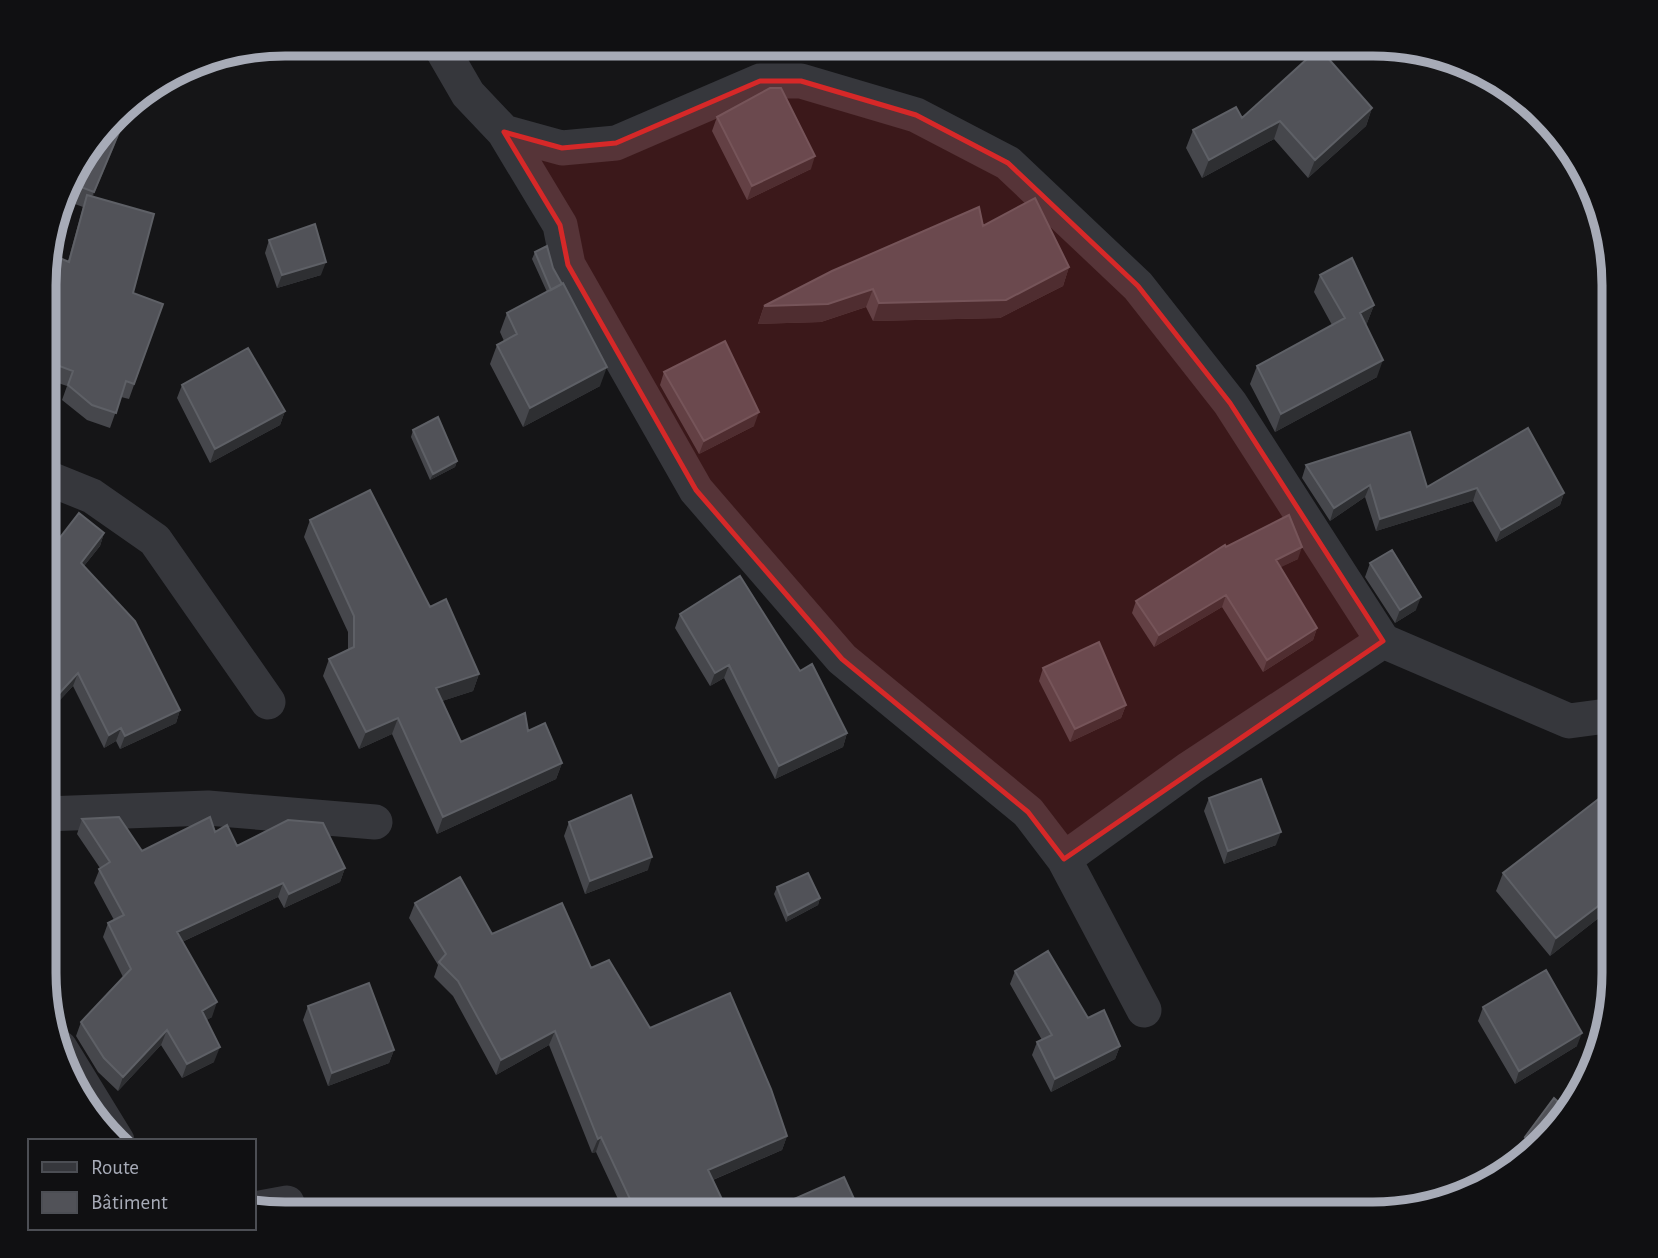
<svg xmlns="http://www.w3.org/2000/svg" width="1658" height="1258" font-family="'Alegreya Sans',sans-serif">
<style>
.lines{fill:none;stroke-linecap:round;stroke-linejoin:round}
.minor{stroke:#36373c;stroke-width:35}
.wall{fill:#46474c}
.shaded-wall{fill:#2e2f32}
.building{fill:#515258;stroke:#5e6066;stroke-width:2}
.marked{fill:#d62828;fill-opacity:0.2;stroke:#d62828;stroke-width:5;stroke-linejoin:round}
.rim{fill:none;stroke:#a7abb7;stroke-width:9}
</style>
<rect width="100%" height="100%" fill="#151517"/>
<g class="lines">
<path class="minor" d="M439 44 468 94 504 132 562 148 616 143 760 81H801L916 115 1008 163 1138 286 1230 403 1383 641 1569 721 1614 715
M504 132 560 225 568 265 696 490 842 659 1028 812 1064 859 1144 1010
M45 477 92 496 155 540 268 702
M45 814 208 808 375 822
M1064 859 1190 768 1383 641
M60 1048 117 1141
M254 1209 287 1203"/>
</g>
<path class="wall" d="M218 55 211 73 190 67 207 57Z
M1372 108 1366 126 1308 178 1274 139 1202 178 1186 148 1193 130 1242 118Z
M717 117 811 169 747 200 712 131Z
M120 130 92 197 133 293 163 304 129 399 121 397 110 428 87 420 62 400 67 386 46 379V253L68 261 83 207 64 200 76 165Z
M983 226 1069 267 1063 286 1000 318 873 321 866 307 821 322 758 324 764 306Z
M269 240 321 275 277 288 265 253Z
M535 252 553 268 600 386 523 427 490 364 497 345 504 341 500 332 507 313 547 292 532 259Z
M1320 275 1374 305 1367 323 1366 324 1377 377 1275 432 1250 384 1257 366 1332 325 1314 292Z
M664 372 754 426 699 454 660 385Z
M182 385 285 411 280 425 210 463 177 398Z
M1528 428 1564 493 1560 505 1496 542 1473 501 1376 531 1365 497 1330 521 1302 478 1306 465 1427 487Z
M413 430 457 461 455 467 430 480 411 437Z
M310 520 430 607 479 674 473 691 442 701 461 742 528 731 562 763 556 779 437 834 392 734 359 749 323 676 329 659 348 650V632L304 537Z
M45 530 58 540 104 533 100 546 84 566 180 710 176 723 120 749 116 741 104 748 73 686 45 716Z
M1226 547 1298 559 1280 567 1317 628 1313 640 1263 672 1222 607 1154 647 1132 613 1136 601Z
M1370 563 1416 610 1395 623 1365 577Z
M680 614 800 671 847 733 843 747 775 779 724 678 710 686 675 628Z
M1043 668 1126 705 1121 718 1070 742 1039 681Z
M1614 787V906L1550 956 1496 891 1503 873Z
M1209 798 1276 845 1224 864 1204 811Z
M82 819 142 851 215 832 237 846 345 868 340 882 284 908 278 897 182 942 212 1017 206 1020 214 1062 182 1078 161 1045 118 1091 98 1072 76 1036 81 1022 123 977 103 937 108 923 114 920 94 883 100 868 77 834Z
M569 822 648 870 585 894 564 836Z
M777 887 820 898 818 905 786 922 774 894Z
M415 903 492 934 591 968 650 1028 787 1136 782 1150 713 1180 729 1214H625L596 1152 592 1153 549 1045 496 1075 453 996 434 977 438 965 409 918Z
M44 928 57 950 52 962 49 964 44 960Z
M1015 971 1088 1018 1120 1046 1115 1059 1051 1092 1032 1055 1037 1042 1042 1040 1010 984Z
M308 1006 394 1050 389 1063 328 1086 303 1020Z
M1483 1007 1577 1046 1515 1084 1478 1021Z
M1555 1132 1525 1154 1520 1150 1525 1137Z"/>
<path class="shaded-wall" d="M1372 108 1366 126 1308 178 1315 160Z
M1280 121 1274 139 1202 178 1209 160Z
M120 130 114 147 88 208 94 192Z
M815 156 811 169 747 200 752 186Z
M326 262 321 275 277 288 282 275Z
M1069 267 1063 286 1000 318 873 321 879 303Z
M873 289 866 307 821 322 758 324 764 306Z
M1374 305 1367 323 1353 331 1360 313Z
M1383 360 1377 377 1275 432 1281 414Z
M607 367 600 386 523 427 530 408Z
M285 411 280 425 210 463 215 449Z
M759 412 754 426 699 454 704 441Z
M457 461 455 467 430 480 433 474Z
M1370 485 1365 497 1330 521 1334 508Z
M1477 488 1473 501 1376 531 1380 519Z
M1564 493 1560 505 1496 542 1501 530Z
M104 533 100 546 76 576 81 563Z
M1302 547 1298 559 1271 572 1276 560Z
M1226 595 1222 607 1154 647 1159 635Z
M1421 597 1416 610 1395 623 1400 610Z
M1317 628 1313 640 1263 672 1267 660Z
M729 665 724 678 710 686 715 673Z
M78 673 73 686 45 716V709Z
M479 674 473 691 430 705 436 688Z
M1126 705 1121 718 1070 742 1075 729Z
M180 710 176 723 120 749 125 736Z
M398 718 392 734 359 749 366 732Z
M121 728 116 741 104 748 109 735Z
M847 733 843 747 775 779 779 766Z
M562 763 556 779 437 834 443 817Z
M1281 832 1276 845 1224 864 1228 851Z
M652 857 648 870 585 894 590 881Z
M345 868 340 882 284 908 289 894Z
M283 883 278 897 171 947 177 932Z
M1614 894V906L1550 956 1556 938Z
M820 898 818 905 786 922 788 915Z
M57 950 52 962 49 964 53 952Z
M217 1002 212 1017 197 1026 202 1011Z
M167 1030 161 1045 118 1091 123 1077Z
M555 1031 549 1045 496 1075 501 1060Z
M1582 1033 1577 1046 1515 1084 1519 1071Z
M1120 1046 1115 1059 1051 1092 1055 1079Z
M220 1047 214 1062 182 1078 187 1064Z
M394 1050 389 1063 328 1086 332 1073Z
M787 1136 782 1150 703 1184 708 1170Z
M601 1137 596 1152 592 1153 598 1139Z"/>
<path class="building" d="M1319 48 1372 108 1315 160 1280 121 1209 160 1193 130 1236 107 1242 118Z
M770 88H781L815 156 752 186 717 117Z
M107 126 120 130 94 192 70 183 76 165Z
M87 195 154 214 133 293 163 304 134 384 126 381 116 413 92 405 68 385 73 371 46 361V318L47 315 46 314V252L69 262Z
M1035 198 1069 267 1006 300 879 303 873 289 828 304 764 306 832 271 979 207 983 226Z
M315 224 326 262 282 275 269 240Z
M547 246 553 268 562 284 551 290 535 252Z
M1352 258 1374 305 1360 313 1383 360 1281 414 1257 366 1345 318 1320 275Z
M563 283 607 367 530 408 497 345 517 334 507 313Z
M725 341 759 412 704 441 664 372Z
M248 348 285 411 215 449 182 385Z
M438 417 457 461 433 474 413 430Z
M1528 428 1564 493 1501 530 1477 488 1380 519 1370 485 1334 508 1306 465 1410 432 1427 487Z
M370 490 430 607 446 599 479 674 436 688 461 742 525 713 528 731 545 723 562 763 443 817 398 718 366 732 329 659 354 647V616L310 520Z
M79 513 104 533 81 563 135 621 180 710 125 736 121 728 109 735 78 673 45 709V530L58 540Z
M1289 515 1302 547 1276 560 1317 628 1267 660 1226 595 1159 635 1136 601 1225 545 1226 547Z
M1392 550 1421 597 1400 610 1370 563Z
M740 576 800 671 812 664 847 733 779 766 729 665 715 673 680 614Z
M1099 642 1126 705 1075 729 1043 668Z
M1261 779 1281 832 1228 851 1209 798Z
M1614 787V894L1556 938 1503 873Z
M631 795 652 857 590 881 569 822Z
M119 817 142 851 210 817 215 832 227 825 237 846 288 820 323 823 345 868 289 894 283 883 177 932 217 1002 202 1011 220 1047 187 1064 167 1030 123 1077 104 1058 81 1022 131 969 108 923 124 915 99 869 110 862 82 819Z
M808 873 820 898 788 915 777 887Z
M460 877 492 934 562 903 591 968 609 960 650 1028 730 993 771 1089 787 1136 708 1170 729 1214H637L601 1137 598 1139 555 1031 501 1060 458 981 439 962 446 954 415 903Z
M44 928 57 950 53 952 44 944Z
M1048 951 1088 1018 1104 1010 1120 1046 1055 1079 1037 1042 1052 1035 1015 971Z
M1546 970 1582 1033 1519 1071 1483 1007Z
M369 983 394 1050 332 1073 308 1006Z
M1554 1098 1568 1111 1555 1132 1536 1146 1525 1137Z
M844 1177 861 1214H760Z
M324 1202 328 1214H304Z
M351 1204 357 1214H335Z"/>
<path class="marked" d="M760 81H801L916 115 1008 163 1138 286 1230 403 1383 641 1064 859 1028 812 842 659 696 490 568 265 560 225 504 132 562 148 616 143Z"/>
<path d="M0 0H1658V1258H0ZM285 56H1373A229 229 0 0 1 1602 285V973A229 229 0 0 1 1373 1202H285A229 229 0 0 1 56 973V285A229 229 0 0 1 285 56Z" fill="#101012" fill-rule="evenodd"/>
<path class="rim" d="M285 56H1373A229 229 0 0 1 1602 285V973A229 229 0 0 1 1373 1202H285A229 229 0 0 1 56 973V285A229 229 0 0 1 285 56Z"/>
<rect x="28" y="1139" width="228" height="91" fill="#101012" stroke="#4c4e54" stroke-width="2"/>
<rect x="42" y="1162" width="35" height="10" fill="#36373c" stroke="#4c4e54" stroke-width="2"/>
<text x="91" y="1174" font-size="21" fill="#a7abb7">Route</text>
<rect x="42" y="1192" width="35" height="21" fill="#515258" stroke="#4c4e54" stroke-width="2"/>
<text x="91" y="1209" font-size="21" fill="#a7abb7">Bâtiment</text>
</svg>
